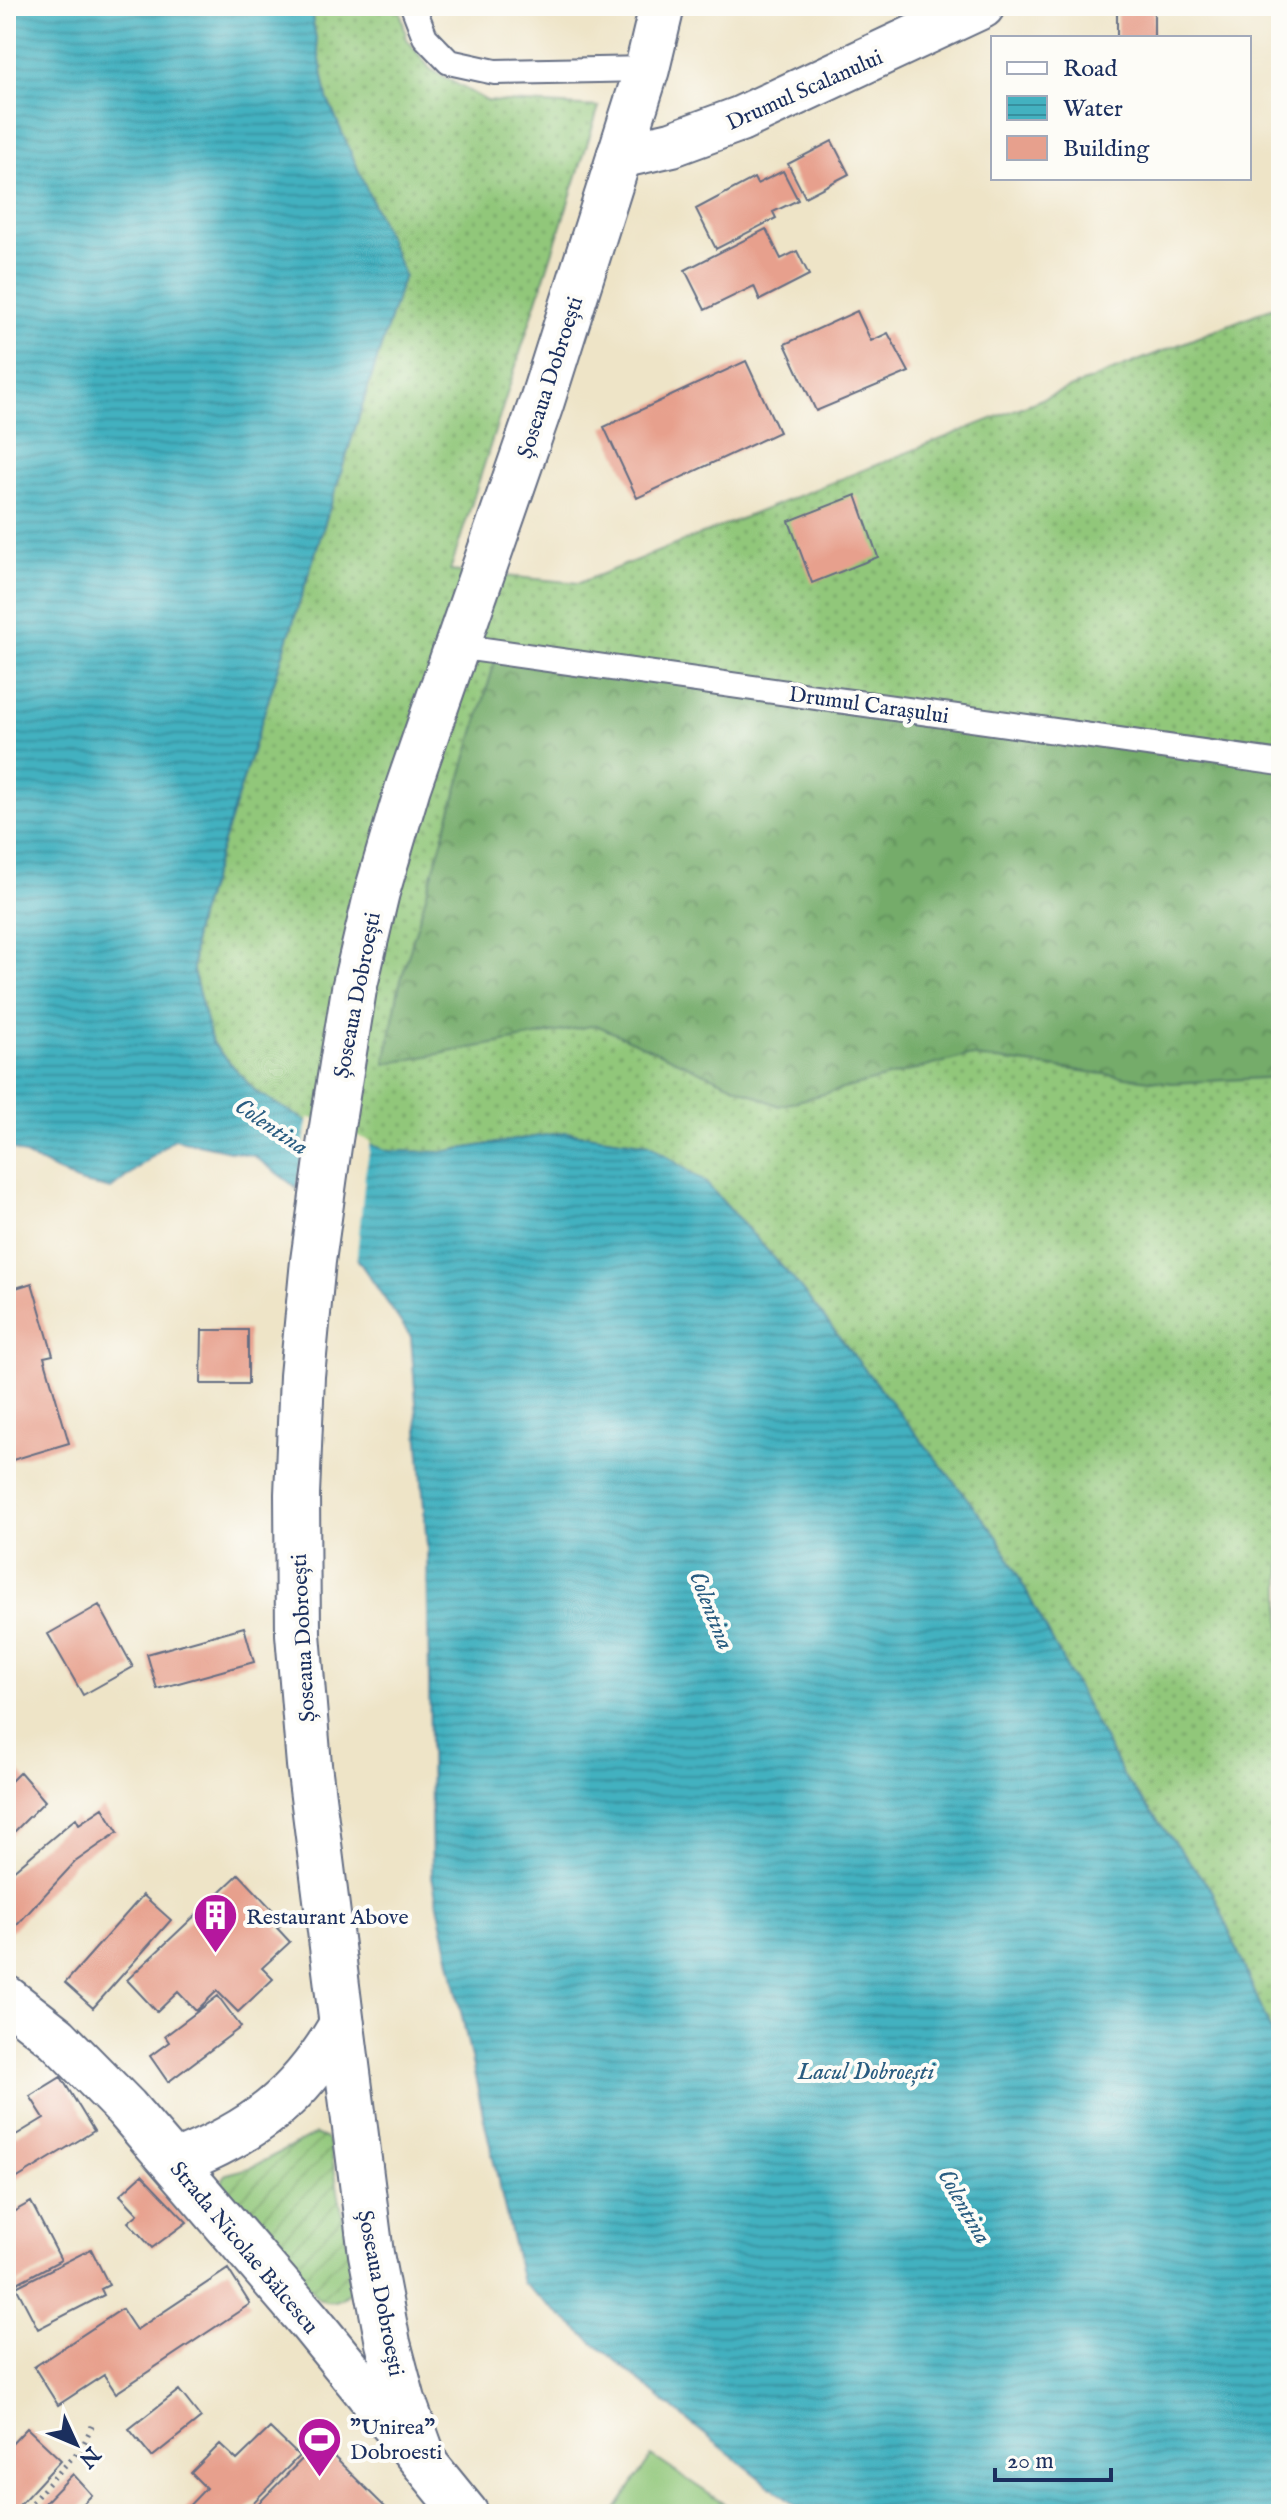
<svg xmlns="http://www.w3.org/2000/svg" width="1287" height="2520" font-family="'IM FELL English',serif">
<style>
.grass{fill:url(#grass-dots);stroke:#567b6c;stroke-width:2}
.forest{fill:url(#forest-crowns);stroke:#486e64;stroke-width:2}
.garden{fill:url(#garden-furrows);stroke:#567b6c;stroke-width:2}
.pitch{fill:#91c77a;stroke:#567b6c;stroke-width:2}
.water{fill:url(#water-rules);stroke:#2f708f;stroke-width:2}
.pier{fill:#eee4c7}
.building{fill:#e7a08d}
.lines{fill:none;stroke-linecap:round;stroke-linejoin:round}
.lane-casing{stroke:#656e83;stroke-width:28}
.street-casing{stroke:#656e83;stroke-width:48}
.secondary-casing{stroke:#656e83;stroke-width:48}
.path{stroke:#656e83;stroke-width:5;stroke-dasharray:2 6;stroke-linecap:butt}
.lane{stroke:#fff;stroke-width:24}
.street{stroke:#fff;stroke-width:44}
.secondary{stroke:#fff;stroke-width:44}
.labels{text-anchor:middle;stroke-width:8;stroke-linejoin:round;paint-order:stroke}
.street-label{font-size:22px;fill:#1b2f5e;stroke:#fdfcf7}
.poi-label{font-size:22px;fill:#1b2f5e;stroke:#fdfcf7;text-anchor:start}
.water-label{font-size:24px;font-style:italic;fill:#295c80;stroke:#fdfcf7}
</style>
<defs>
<pattern id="grass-dots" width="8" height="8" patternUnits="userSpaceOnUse" patternTransform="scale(2)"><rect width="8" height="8" fill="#91c77a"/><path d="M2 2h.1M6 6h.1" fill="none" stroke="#76a267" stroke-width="1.8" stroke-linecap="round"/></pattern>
<pattern id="forest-crowns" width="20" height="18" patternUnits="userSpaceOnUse" patternTransform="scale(2)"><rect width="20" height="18" fill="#74ac6a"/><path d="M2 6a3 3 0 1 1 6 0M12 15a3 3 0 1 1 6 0" fill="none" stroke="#5e8c5a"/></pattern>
<pattern id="garden-furrows" width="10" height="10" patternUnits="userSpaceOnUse" patternTransform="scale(2)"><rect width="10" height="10" fill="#91c77a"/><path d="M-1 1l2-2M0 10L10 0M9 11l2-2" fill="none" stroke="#76a267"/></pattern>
<pattern id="water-rules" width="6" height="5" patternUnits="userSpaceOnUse" patternTransform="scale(2)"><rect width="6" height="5" fill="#43b1c0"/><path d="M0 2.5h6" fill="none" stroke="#37909f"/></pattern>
</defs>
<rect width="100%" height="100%" fill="#fdfcf7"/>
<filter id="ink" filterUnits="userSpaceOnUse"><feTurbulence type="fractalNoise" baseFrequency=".0125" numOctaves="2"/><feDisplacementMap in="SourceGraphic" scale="16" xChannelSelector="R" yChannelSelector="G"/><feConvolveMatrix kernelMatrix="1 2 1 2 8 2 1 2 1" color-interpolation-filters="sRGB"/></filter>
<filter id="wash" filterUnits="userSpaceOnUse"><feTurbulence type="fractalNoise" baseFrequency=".006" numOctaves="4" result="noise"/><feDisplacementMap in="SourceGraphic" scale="32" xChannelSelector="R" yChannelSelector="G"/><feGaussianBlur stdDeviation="1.8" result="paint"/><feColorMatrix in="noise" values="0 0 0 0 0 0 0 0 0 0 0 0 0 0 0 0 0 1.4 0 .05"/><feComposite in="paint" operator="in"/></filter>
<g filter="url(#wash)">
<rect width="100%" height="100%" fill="#eee4c7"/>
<path class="grass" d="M310 6H399L407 39 430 69 487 101 599 107 450 571 579 583 1281 304V2056L1213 1892 1124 1777 997 1536 793 1279 706 1183 649 1144 565 1132 442 1152 388 1151 308 1122 256 1092 212 1043 193 971 194 933 404 275 327 98Z"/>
<path class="forest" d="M498 651 1281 763V1077L1172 1083 967 1056 779 1106 596 1025 385 1064 399 987Z"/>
<path class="garden" d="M315 2134 327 2139 330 2145 354 2280C354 2297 330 2308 317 2297L221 2185 224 2177 227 2174 252 2167Z"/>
<path class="pitch" d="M652 2456 739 2514H613Z"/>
<path class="water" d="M6 6H310L327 98 404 275 194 933 193 971 212 1043 256 1092 308 1122 388 1151 442 1152 565 1132 649 1144 706 1183 793 1279 997 1536 1124 1777 1213 1892 1281 2056V2514H806L688 2421 522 2283 486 2128 432 1877 427 1547 411 1337 349 1247 293 1185 254 1156 174 1139 111 1189 79 1182 9 1147 6 1144Z"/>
<path class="pier" d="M308 1117 371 1141 365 1174 356 1264 346 1250 296 1194Z"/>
<g id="blocks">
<path class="building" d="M1117 6H1154V38H1117Z
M832 141 849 174 805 197 788 164Z
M783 171 798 200 773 212 776 218 716 249 696 209 754 178 757 184Z
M766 229 781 259 797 251 809 275 760 300 754 286 705 310 685 270Z
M857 311 871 341 888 333 909 372 816 411 785 344Z
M746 361 779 432 637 498 604 427Z
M856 495 878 557 812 583 789 521Z
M32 1283 53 1355 44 1357 69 1443 6 1462V1291Z
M202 1330H248V1384H201Z
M99 1605 133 1667 83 1695 48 1634Z
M244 1627 254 1662 157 1689 147 1654Z
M20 1772 45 1801 6 1840V1786Z
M103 1808 118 1832 75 1862 6 1937V1877L76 1818 79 1824Z
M239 1874 284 1922 277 1928 290 1942 262 1968 273 1979 238 2012 217 1991 196 2011 178 1992 157 2012 127 1980Z
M143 1895 171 1920 93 2008 65 1983Z
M218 1996 241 2027 168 2082 150 2056 169 2042 165 2036Z
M61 2077 94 2131 6 2185V2141L44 2118 30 2096Z
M142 2175 187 2222 152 2248 128 2222 138 2214 120 2195Z
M31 2202 61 2260 6 2289V2216Z
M91 2249 109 2285 101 2289 104 2295 38 2329 16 2287Z
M228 2269 250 2304 116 2393 104 2375 58 2405 34 2367 122 2309 136 2330Z
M179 2390 201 2418 152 2457 129 2429Z
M27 2428 61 2460 11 2514H6V2450Z
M270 2428 299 2456 242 2514H181L206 2488 191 2473 220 2444 237 2460Z
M319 2442 392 2514H248Z
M73 2474 92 2495 73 2514H34Z"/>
</g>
</g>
<g filter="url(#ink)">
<use href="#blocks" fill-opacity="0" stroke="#656e83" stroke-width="2"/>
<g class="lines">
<defs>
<path id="lane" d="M413 6 425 37 449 62 495 72 647 69
M456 646 1281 763"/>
<path id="street" d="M619 156 672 144 740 119 982 6"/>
<path id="secondary" d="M6 1998 57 2038 126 2108 310 2322 466 2514
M175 2163C254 2132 299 2098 342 2024
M426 2464 403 2400 388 2343 371 2254 309 1765 298 1634 297 1494 302 1376 313 1261 329 1146 354 989 377 892 408 787 541 404 647 69 662 6"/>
</defs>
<use href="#lane" class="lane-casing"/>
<use href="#street" class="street-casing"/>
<use href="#secondary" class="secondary-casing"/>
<path class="path" d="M21 2514 82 2447 92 2426"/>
<use href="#lane" class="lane"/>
<use href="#street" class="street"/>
<use href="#secondary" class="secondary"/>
</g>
</g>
<defs>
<symbol id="building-pin" viewBox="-11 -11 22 30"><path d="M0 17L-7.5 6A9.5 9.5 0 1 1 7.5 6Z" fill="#b5179e" stroke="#fdfcf7"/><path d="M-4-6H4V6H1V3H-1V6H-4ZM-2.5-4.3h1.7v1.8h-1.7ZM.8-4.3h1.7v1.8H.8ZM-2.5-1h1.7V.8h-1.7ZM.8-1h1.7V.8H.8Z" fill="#fff"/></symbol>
<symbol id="stadium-pin" viewBox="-11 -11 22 30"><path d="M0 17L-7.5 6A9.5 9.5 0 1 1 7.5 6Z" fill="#b5179e" stroke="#fdfcf7"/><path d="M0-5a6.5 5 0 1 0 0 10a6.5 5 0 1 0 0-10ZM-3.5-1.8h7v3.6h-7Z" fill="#fff"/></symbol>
</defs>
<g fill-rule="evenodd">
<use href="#building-pin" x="190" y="1890" width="51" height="69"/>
<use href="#stadium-pin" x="294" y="2414" width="51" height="69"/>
</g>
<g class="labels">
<g class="street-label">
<text transform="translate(804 89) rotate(-24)" y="8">Drumul Scalanului</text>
<text transform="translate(549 377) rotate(-72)" y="8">Șoseaua Dobroești</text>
<text transform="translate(869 704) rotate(8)" y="8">Drumul Carașului</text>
<text transform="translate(356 995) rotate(-79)" y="8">Șoseaua Dobroești</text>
<text transform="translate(302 1638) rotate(-93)" y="8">Șoseaua Dobroești</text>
<text transform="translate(245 2247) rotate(50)" y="8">Strada Nicolae Bălcescu</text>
<text transform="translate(382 2293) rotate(79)" y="8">Șoseaua Dobroești</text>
</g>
<g class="poi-label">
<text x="246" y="1924">Restaurant Above</text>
<text x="350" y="2434">"Unirea"<tspan x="350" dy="25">Dobroesti</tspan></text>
</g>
<g class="water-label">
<text transform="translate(272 1126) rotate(34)" y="8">Colentina</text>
<text transform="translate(712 1610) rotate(68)" y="8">Colentina</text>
<text x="866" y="2079">Lacul Dobroești</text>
<text transform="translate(965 2206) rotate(60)" y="8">Colentina</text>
</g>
</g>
<rect width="1287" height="2520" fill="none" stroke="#fdfcf7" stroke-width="32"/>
<rect x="991" y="36" width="260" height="144" fill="#fdfcf7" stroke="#a3aaba" stroke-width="2"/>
<rect x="1007" y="62" width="40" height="12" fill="#ffffff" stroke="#a3aaba" stroke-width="2"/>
<text x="1063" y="76" font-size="24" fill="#1b2f5e">Road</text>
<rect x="1007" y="96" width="40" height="24" fill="url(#water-rules)" stroke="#a3aaba" stroke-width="2"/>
<text x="1063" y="116" font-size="24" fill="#1b2f5e">Water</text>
<rect x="1007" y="136" width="40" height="24" fill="#e7a08d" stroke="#a3aaba" stroke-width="2"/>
<text x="1063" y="156" font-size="24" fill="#1b2f5e">Building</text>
<g transform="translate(76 2444) rotate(134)" stroke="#fdfcf7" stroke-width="6" paint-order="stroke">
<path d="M0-6L14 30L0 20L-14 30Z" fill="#1b2f5e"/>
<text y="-12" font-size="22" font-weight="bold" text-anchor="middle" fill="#1b2f5e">N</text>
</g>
<path d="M995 2468v12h116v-12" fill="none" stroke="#1b2f5e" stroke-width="4"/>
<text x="1007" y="2468" font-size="24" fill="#1b2f5e" stroke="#fdfcf7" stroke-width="6" paint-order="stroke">20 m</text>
</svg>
